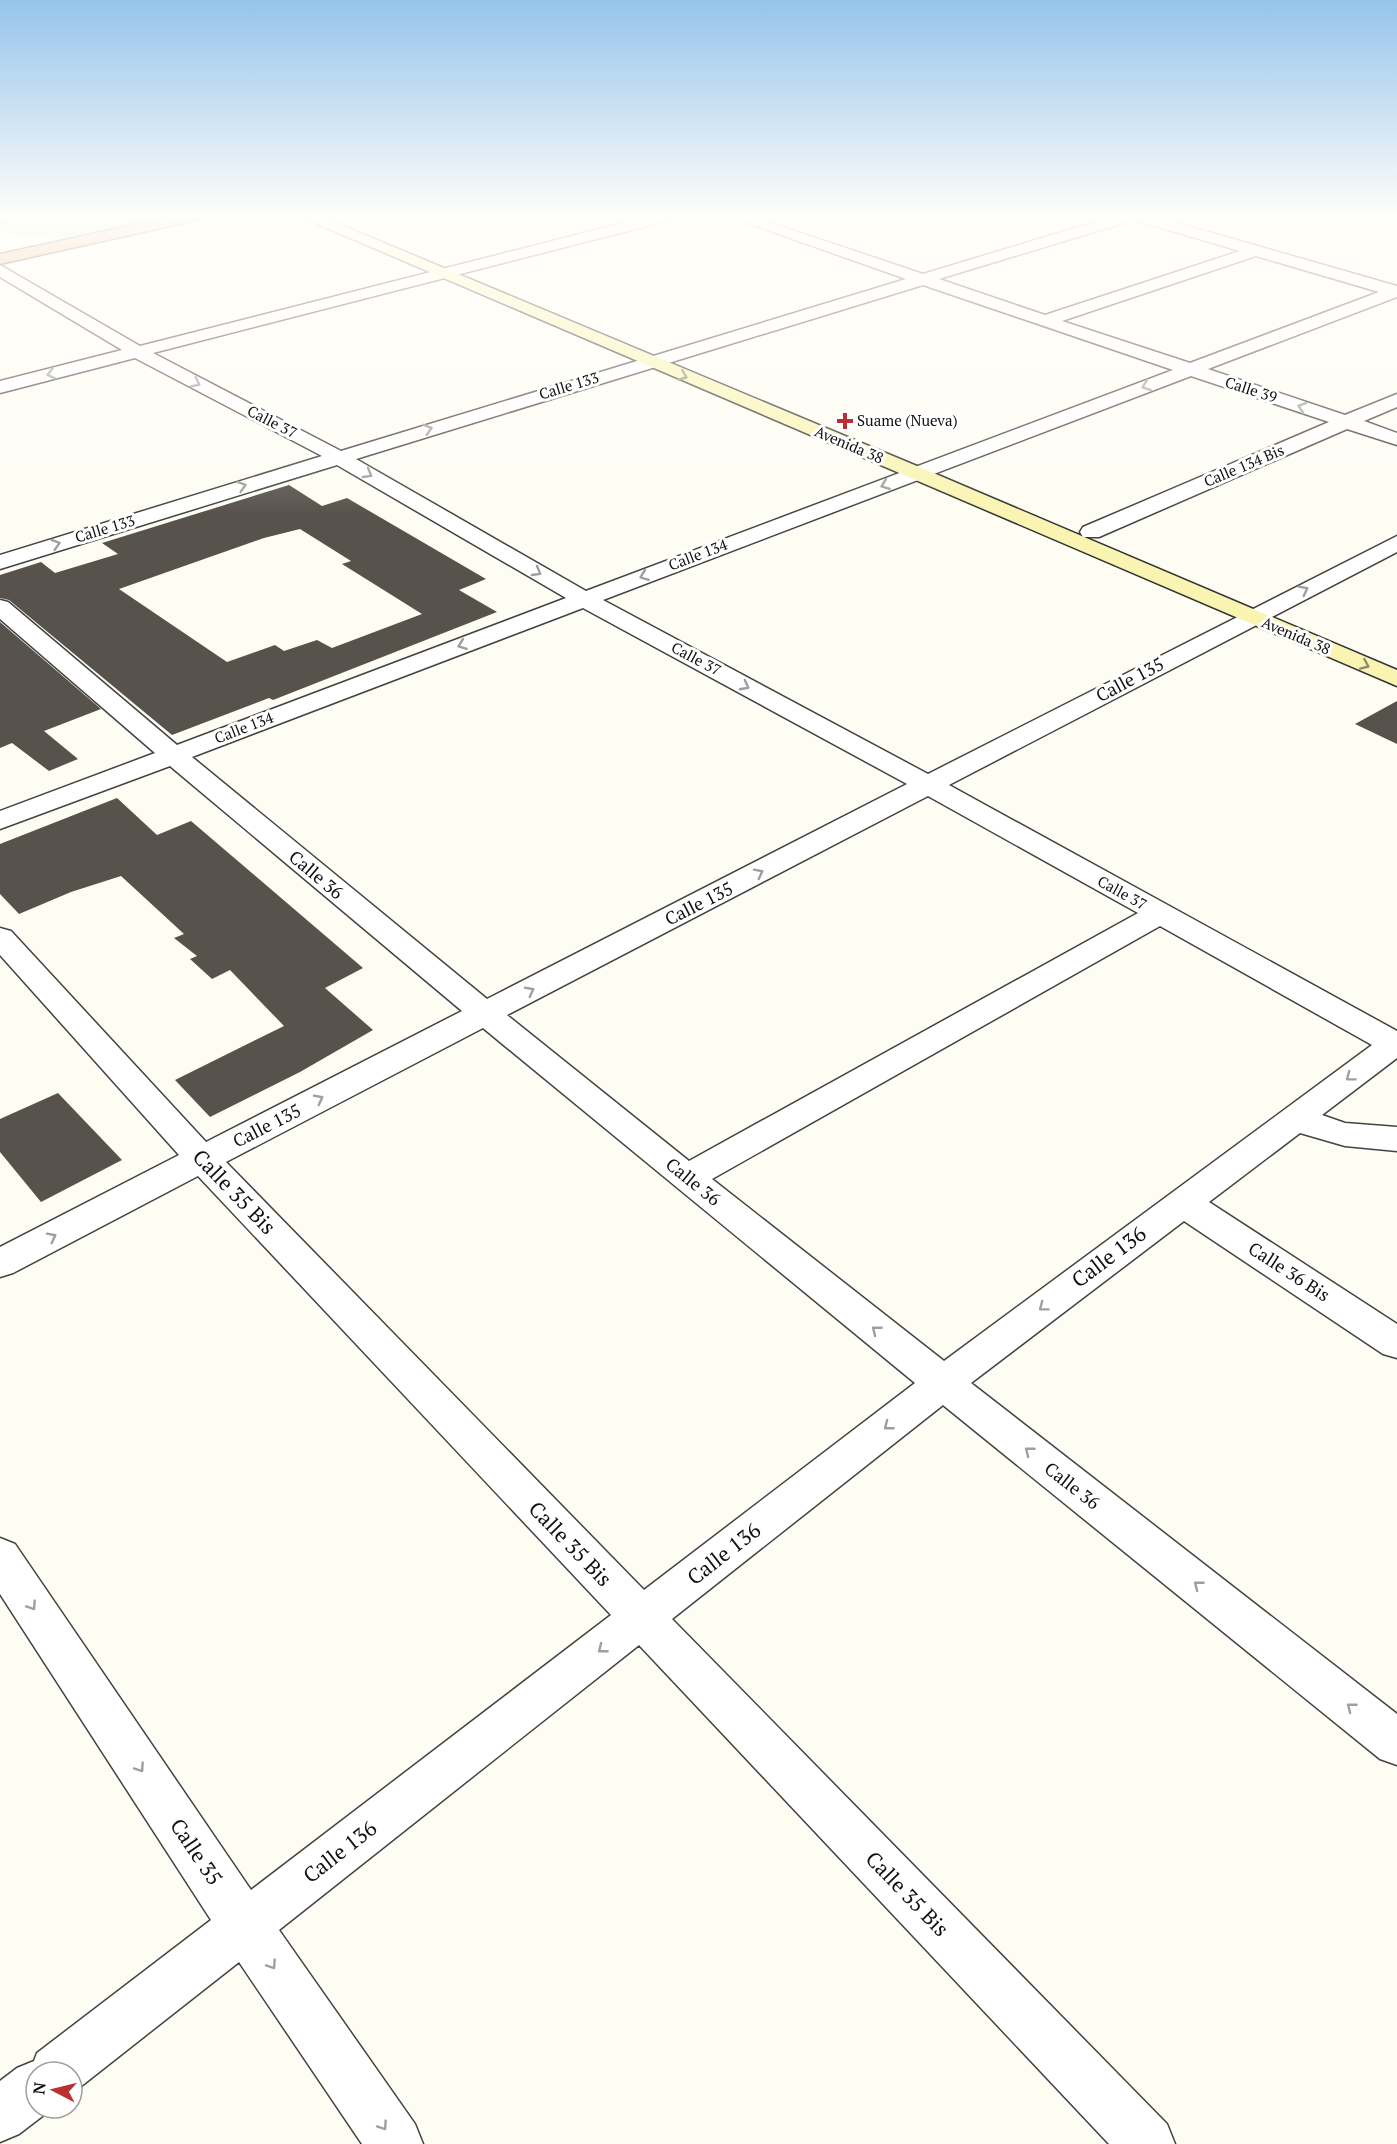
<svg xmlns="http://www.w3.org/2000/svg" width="1397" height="2144" font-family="'PT Serif',serif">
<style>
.green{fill:#d3e8be}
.building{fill:#58524d;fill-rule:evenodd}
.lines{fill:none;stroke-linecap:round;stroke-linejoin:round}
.street-casing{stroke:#434343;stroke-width:3}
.secondary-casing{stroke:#323232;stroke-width:3}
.highway-casing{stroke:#212121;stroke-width:3}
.street{fill:#fff;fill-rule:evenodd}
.secondary{fill:#faf4b3;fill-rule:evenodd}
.highway{fill:#eba665;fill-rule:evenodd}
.oneway{stroke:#9f9f9f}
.oneway2{stroke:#918d6a}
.poi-dot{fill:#b92f32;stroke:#fff;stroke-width:2}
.labels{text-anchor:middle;stroke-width:6;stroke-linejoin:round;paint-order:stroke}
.far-street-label{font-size:15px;fill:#101010;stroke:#fff}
.far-poi-label{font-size:15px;fill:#101010;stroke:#fff;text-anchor:start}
.street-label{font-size:18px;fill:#101010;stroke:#fff}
.near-street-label{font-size:21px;fill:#101010;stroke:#fff}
</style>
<rect width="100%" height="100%" fill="#fefdf4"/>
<path class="green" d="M13 214H188C127 228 65 249 3 232L0 227Z"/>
<path class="building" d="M289 485 322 506 347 498 486 579 459 590 497 612 273 700 269 698 172 735 9 600 0 598V575L41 562 55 573 118 554 102 543ZM300 529 351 561 342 564 422 614 332 648 317 640 284 651 275 645 227 662 119 589 264 538Z
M0 622 101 709 44 731 78 759 49 771 12 743 0 748Z
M1397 701V744L1355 724Z
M117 798 157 835 191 821 363 968 325 988 373 1030 300 1072 210 1117 175 1080 284 1026 230 970 212 979 190 959 197 956 174 938 184 934 121 876 71 892 19 914 0 894V844Z
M58 1093 122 1160 41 1202 0 1152V1119Z"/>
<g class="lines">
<defs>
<path id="street" d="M658 214H684L682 217 153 353 341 451 906 279 722 214H745L923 274 1121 214H1146L1397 286V297L1208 369 1345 415 1397 394V407L1364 421 1397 433V445L1347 429 1099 537H1083L1080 532 1083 527 1329 422 1191 376 603 600 928 774 1397 536V552L949 785 1397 1031V1058L1322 1115 1345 1123 1397 1127V1151L1345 1146 1300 1133 1209 1202 1397 1324V1358L1383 1354 1184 1221 971 1383 1397 1714V1765L1380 1759 943 1405 672 1619 1167 2124 1175 2144H1109L639 1645 279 1930 415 2124 423 2144H362L239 1962 75 2091 72 2092V2072H36V2108H53L19 2134 0 2142V2081L17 2068 34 2061 37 2053 211 1920 0 1594V1538L15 1544 251 1890 611 1615 198 1176 13 1273 0 1277V1247L179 1155 0 955V928L11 931 206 1142 462 1011 170 766 0 829V811L155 753 0 619V600L8 602 177 745 566 598 337 465 0 569V555L322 456 135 358 0 393V381L122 350 0 277V265L140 346ZM1134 220 1240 251 1045 315 939 279ZM1256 256 1379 292 1190 363 1062 321ZM923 285 1173 370 586 591 356 459ZM583 608 907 784 487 999 192 757ZM928 796 1138 913 689 1161 507 1015ZM1160 926 1372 1045 944 1361 712 1179ZM483 1028 915 1383 644 1590 226 1162Z"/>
<path id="secondary" d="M294 214H315L924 469 1397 670V686Z"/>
<path id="highway" d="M0 214H12L0 223Z
M184 214H213L206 218 0 264V254Z"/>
</defs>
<use href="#street" class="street-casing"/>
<use href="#secondary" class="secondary-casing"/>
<use href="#highway" class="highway-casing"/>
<use href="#street" class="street"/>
<use href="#secondary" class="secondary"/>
<use href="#highway" class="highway"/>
</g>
<defs><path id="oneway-chevron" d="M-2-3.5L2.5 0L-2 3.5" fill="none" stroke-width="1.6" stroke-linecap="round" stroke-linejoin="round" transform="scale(1.5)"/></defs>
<g class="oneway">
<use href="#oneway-chevron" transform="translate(51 374) rotate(166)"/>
<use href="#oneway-chevron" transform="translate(196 383) rotate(27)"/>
<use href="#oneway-chevron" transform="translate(1146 386) rotate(159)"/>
<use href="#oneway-chevron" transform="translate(1302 407) rotate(-162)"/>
<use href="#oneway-chevron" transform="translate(428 429) rotate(-17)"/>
<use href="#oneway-chevron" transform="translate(368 474) rotate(30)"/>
<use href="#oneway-chevron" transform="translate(885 485) rotate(159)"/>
<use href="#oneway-chevron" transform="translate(242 486) rotate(-17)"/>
<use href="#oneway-chevron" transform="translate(56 544) rotate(-17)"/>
<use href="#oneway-chevron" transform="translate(537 572) rotate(30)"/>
<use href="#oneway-chevron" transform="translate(644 576) rotate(159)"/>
<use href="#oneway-chevron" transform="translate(1304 590) rotate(-27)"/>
<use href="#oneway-chevron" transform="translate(462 645) rotate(159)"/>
<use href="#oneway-chevron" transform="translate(745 686) rotate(28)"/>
<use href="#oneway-chevron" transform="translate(759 873) rotate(-27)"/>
<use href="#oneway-chevron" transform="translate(530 991) rotate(-27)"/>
<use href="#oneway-chevron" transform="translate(1350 1077) rotate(143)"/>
<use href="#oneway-chevron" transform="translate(319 1099) rotate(-27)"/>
<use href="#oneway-chevron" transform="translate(52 1237) rotate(-27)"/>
<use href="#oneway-chevron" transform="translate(1043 1307) rotate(143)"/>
<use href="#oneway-chevron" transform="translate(876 1330) rotate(-141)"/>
<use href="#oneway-chevron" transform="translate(888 1426) rotate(142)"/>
<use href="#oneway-chevron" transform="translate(1029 1451) rotate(-142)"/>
<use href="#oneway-chevron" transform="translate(1198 1585) rotate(-142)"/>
<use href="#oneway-chevron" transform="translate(32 1606) rotate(56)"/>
<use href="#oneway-chevron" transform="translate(602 1649) rotate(142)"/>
<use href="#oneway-chevron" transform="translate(1351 1707) rotate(-142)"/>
<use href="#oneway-chevron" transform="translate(140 1768) rotate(56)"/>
<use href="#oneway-chevron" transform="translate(272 1965) rotate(56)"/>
<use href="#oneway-chevron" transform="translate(383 2126) rotate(56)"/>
</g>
<g class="oneway2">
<use href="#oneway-chevron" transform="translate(683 376) rotate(23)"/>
<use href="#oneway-chevron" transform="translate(1365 665) rotate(23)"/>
</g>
<linearGradient id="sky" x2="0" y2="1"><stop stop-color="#96c4ec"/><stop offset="0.42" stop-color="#fffefa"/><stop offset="1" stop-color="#fffefa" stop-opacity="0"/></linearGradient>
<rect width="1397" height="515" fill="url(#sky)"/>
<path class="poi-dot" d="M842 412h6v6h6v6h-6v6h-6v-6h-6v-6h6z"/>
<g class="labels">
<g class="far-street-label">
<text transform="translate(569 386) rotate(-17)" y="5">Calle 133</text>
<text transform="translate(1251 390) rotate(18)" y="5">Calle 39</text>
<text transform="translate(272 422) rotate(27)" y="5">Calle 37</text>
<text transform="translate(849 445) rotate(23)" y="5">Avenida 38</text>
<text transform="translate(1244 466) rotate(-23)" y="5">Calle 134 Bis</text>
<text transform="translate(105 529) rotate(-17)" y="5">Calle 133</text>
<text transform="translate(698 555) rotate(-21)" y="5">Calle 134</text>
<text transform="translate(1296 636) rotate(23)" y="5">Avenida 38</text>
<text transform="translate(696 659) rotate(28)" y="5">Calle 37</text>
<text transform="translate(244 728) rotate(-21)" y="5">Calle 134</text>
<text transform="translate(1122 893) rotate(29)" y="5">Calle 37</text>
</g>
<g class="far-poi-label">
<text x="857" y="426">Suame (Nueva)</text>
</g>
<g class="street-label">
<text transform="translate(1130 680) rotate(-28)" y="6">Calle 135</text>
<text transform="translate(316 875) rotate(40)" y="6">Calle 36</text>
<text transform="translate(699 904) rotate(-27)" y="6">Calle 135</text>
<text transform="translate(267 1126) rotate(-27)" y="6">Calle 135</text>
<text transform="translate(693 1182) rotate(39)" y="6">Calle 36</text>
<text transform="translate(1289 1272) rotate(33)" y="6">Calle 36 Bis</text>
<text transform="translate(1072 1486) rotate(38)" y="6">Calle 36</text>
</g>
<g class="near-street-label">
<text transform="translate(234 1192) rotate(46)" y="7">Calle 35 Bis</text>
<text transform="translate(1109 1257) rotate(-37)" y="7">Calle 136</text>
<text transform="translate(570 1544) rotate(46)" y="7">Calle 35 Bis</text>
<text transform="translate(724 1554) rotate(-38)" y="7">Calle 136</text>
<text transform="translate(196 1852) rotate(56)" y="7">Calle 35</text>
<text transform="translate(340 1852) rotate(-38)" y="7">Calle 136</text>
<text transform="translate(907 1894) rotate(46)" y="7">Calle 35 Bis</text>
</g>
</g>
<g transform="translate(54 2090) rotate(277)"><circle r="28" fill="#ffffff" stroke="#9f9f9f" stroke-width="1.5"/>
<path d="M0-4.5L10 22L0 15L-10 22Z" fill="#b92f32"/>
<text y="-9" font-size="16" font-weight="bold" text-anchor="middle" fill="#101010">N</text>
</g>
</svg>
